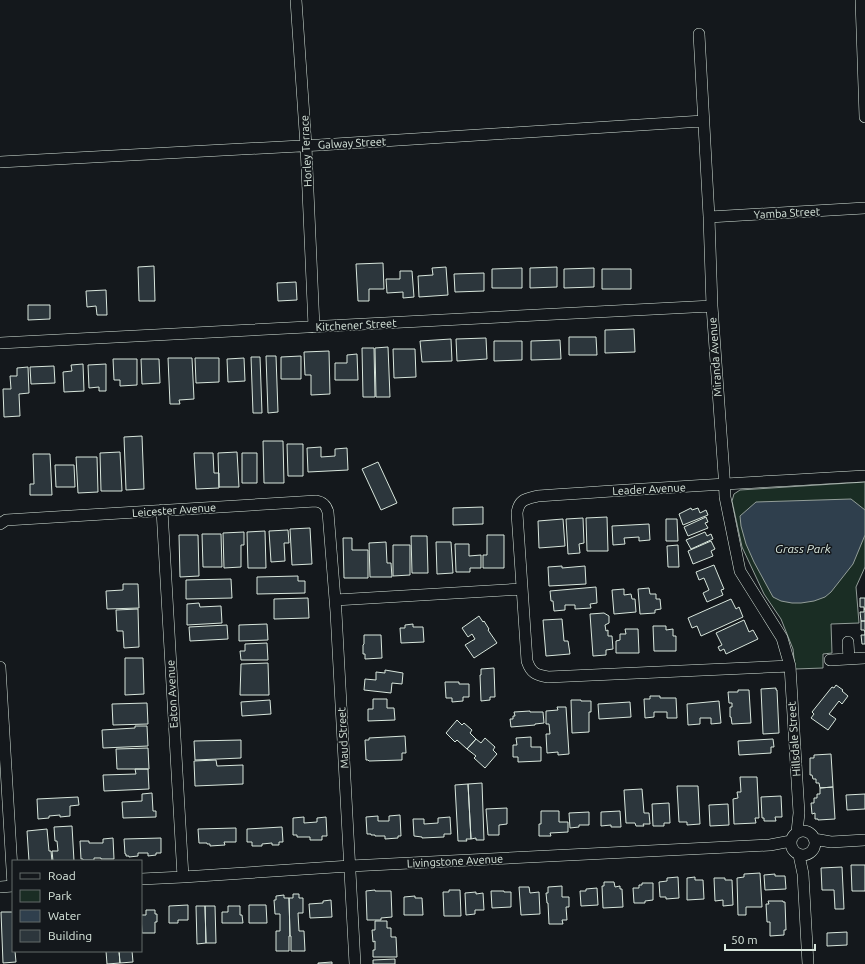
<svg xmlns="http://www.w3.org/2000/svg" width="865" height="964" font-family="Ubuntu,sans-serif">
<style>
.green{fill:#1a2d24;stroke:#939e99}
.water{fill:#2f3f4d;stroke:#939e99}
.building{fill:#2c363c;stroke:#d8e6dc}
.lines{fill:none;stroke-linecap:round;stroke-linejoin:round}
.minor-casing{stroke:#d8e6dc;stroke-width:12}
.minor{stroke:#14181c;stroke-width:11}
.labels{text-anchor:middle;stroke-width:3;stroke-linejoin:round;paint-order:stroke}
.street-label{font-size:11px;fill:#d8e6dc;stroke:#14181c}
.water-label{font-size:12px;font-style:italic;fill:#d8e6dc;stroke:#14181c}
</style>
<rect width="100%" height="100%" fill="#14181c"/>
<path class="green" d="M865 482V567L856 587 859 623 831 624 832 653 823 654V668L795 669 793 649 781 619 764 594 742 547 732 501 734 494 740 490Z"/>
<path class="water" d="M851 499 865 510V535L853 564 831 592 825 597 814 601 801 603H792L781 601 773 597 754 562 746 544 741 526 740 516 756 502Z"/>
<path class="building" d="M383 263 384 289H369V301H358L356 264Z
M154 266 155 301H139L138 267Z
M446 267 448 295 419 297 418 276 433 275 432 268Z
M557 267V287L530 288V268Z
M522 268V288H492V269Z
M594 268V287L564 288V269Z
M602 269H631V289H602Z
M400 271H412L414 297 403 298V292L387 293 386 279H400Z
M484 273V291L455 292 454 274Z
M296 282 297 300 278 301 277 283Z
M106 290 107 315H97L96 306 87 307 86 291Z
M28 305H50V319L28 320Z
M634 329 635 352 605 353V330Z
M569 337H596L597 355H569Z
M486 338 487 359 457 361 456 339Z
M451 339 452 361 422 362 420 341Z
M560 340 561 359 531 360V341Z
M494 341H522V360L494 361Z
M388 347 390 397H376L375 348Z
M362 348H374L375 397H363Z
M393 349H415L416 377 394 378Z
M329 351 330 394 311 395V375H305L304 352Z
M357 354 358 380H335V363H347V355Z
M266 356H276L278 412 268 413Z
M301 356V379H281V357Z
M251 357H260L262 413H253Z
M168 358H192L194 399 179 400 180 404H170Z
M195 358H219V382L196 383Z
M244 358 245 381 228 382 227 359Z
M113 359H137V385L120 386V380H114Z
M141 359H159L160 383 142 384Z
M83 364 84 391 64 392 63 372 72 371 71 365Z
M106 364V391H99V387L89 388 88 365Z
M54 366 55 383 31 384 30 367Z
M28 367 29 393 19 394 20 416 4 417 3 389H11L10 376H17V368Z
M142 436 144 489 126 490 124 437Z
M263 441H283L284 483H264Z
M287 444H303V476H288Z
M321 447V457L335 456V449L347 448 348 470 308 472 307 448Z
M120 452 122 491H101L100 453Z
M237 452 239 487H219L218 453Z
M194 453H213L214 473H219V488L196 489Z
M242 453H257V483H242Z
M33 454H50L52 495H30V484H34Z
M76 457H97L98 492 78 493Z
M378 462 397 503 381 510 362 469Z
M55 465H74L75 487H56Z
M483 507V524L453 525V508Z
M691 508 692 510 698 508 700 513 706 510 708 515 683 525 679 514Z
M607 517 608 551H587L586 518Z
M706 517 708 522 705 523 708 528 688 536 684 527Z
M583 518 584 543 579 544 580 553 568 554 566 519Z
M563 519 565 546 539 548 538 521Z
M666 519H677L678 541H666Z
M649 524 650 540 639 541V537L624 538 625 544 613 545 612 526Z
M310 528 312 564 292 565 290 529Z
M288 530 289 543H284L285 561 271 562 269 531Z
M265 531 266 568H248L247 532Z
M244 532V545H241V567L224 568 223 533Z
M705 532 707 536 711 534 713 539 691 549 686 540Z
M202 534H221L222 567H203Z
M179 535H198L199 576 180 577Z
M487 535H504V568H483V555H487Z
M411 536H427L428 573H412Z
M343 538H352V550H368V578H344Z
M711 541 715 549 711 551 713 556 693 564 688 551Z
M386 542 387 563H391L392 577H370L369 543Z
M436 542H451L453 573 437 574Z
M455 544H469V556L481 555V568H470V572H456Z
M393 545H410V575L393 576Z
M678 545 679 567H668L667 546Z
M714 565 724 589 721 590 723 595 707 602 703 593 709 590 704 578 699 580 696 572Z
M562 566V568L585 566 586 584 549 586 548 567Z
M298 576V581H305V593L257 594V577Z
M231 579 232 598 186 599V580Z
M123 584H138L139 608 107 609 106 591 123 590Z
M596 587 597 603 590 604 591 608 575 609V605H565V610L554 611 553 601H551L550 591Z
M649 588 650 594H656V599H660L661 609 655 610V613L640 614 638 589Z
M624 589V595L631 594 632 599H635L636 612 614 614 612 590Z
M308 598 309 618 274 619V599Z
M860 598H865V609H864V607H860Z
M731 599 736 609 739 607 743 617 701 636 697 626 692 628 688 618Z
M199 603 200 607 221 606 222 623 187 625V604Z
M138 609 139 647 124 648 123 631H117L116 610Z
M864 609H865V621H861L860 612H864Z
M604 613 609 616V623L605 625 606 631 608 630V636H612L613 649 606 650V655L593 656 590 614Z
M479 616 483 622 484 621 489 629 488 630 497 643 474 658 465 645 475 639 472 634 468 637 462 628Z
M562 619 564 641H568L570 654 546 656 543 620Z
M744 620 749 632 753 630 758 639 726 654 724 649 720 651 718 647 722 645 716 633Z
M861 621H865V632L864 630H861Z
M267 624 268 640 239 641V625Z
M413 624V627H423L424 642 401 643 400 628H405V625Z
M227 625 228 639 190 641 189 627Z
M653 626H666V630L673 629V636H676V651H654Z
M625 629H638L639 653H616V641L620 640V634H626Z
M865 632V644H862L861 635H865Z
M364 635H381L382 658 365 659V654H363V645L364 644Z
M267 643 268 660H241L240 651H245V644Z
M125 658H143L144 694 125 695Z
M268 663 269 695H240L241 664Z
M494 668 495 697H490V700L481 701 480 675H481V669Z
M385 670 403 673 402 684 392 683 391 693 364 690 365 679 376 680V672L385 673Z
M445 682H459V684H469V697H463V701L452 702V698H446Z
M836 685 843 690 842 691 848 696 842 704 839 701 829 714 836 719 828 730 811 718 814 714 812 712 832 687 834 688Z
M776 688V690H777L779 733 763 734 761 689Z
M738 690H749L751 723 732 724 731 717H730V707H732V703H729L728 692H738Z
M650 696H660V698H676L677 718H667V712H654V717L645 718 644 699H650Z
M373 699H387V708H394L395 720 368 721V709H373Z
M270 700 271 714 242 716 241 702Z
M571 700H581V701H591V712H589V732L572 733Z
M719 701 721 723 711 724V718H700V724L688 725 687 704Z
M630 702 631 717 599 719 598 704Z
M147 703 148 724 113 725 112 704Z
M557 707H566L569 754 558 755V752L547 753 546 734H550L549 724H546V711L558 710Z
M530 711V712H543L544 723 535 724V725L511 727 510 719H513V716H515L514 712Z
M457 720 462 725 464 723 472 730 470 733 476 739 467 749 457 740 455 742 446 733Z
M135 726H147L148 746 103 748 102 730 135 728Z
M405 736 406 753H402V760L369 761 368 760H366L365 740H369V738Z
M531 737V747H541V761L518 762V757H513V745H517L516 738Z
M485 738 495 747 493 750 497 754 485 768 474 758 476 756 467 749 476 739 481 743Z
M773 739 774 747H771V753L739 755 738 741Z
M241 740V758L195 760 194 741Z
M148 748 149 769H117L116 749Z
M831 754 833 787 820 788 819 783H816V779H813L812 775H810V758H814V755Z
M216 760 217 766 243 765V784L195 786 194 761Z
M135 769H148L149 789 104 791 103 775 136 774Z
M740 777H757L759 818H755L756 823 734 824 733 799 738 798 737 792H741Z
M482 783 484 840H476V838L471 839 468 784Z
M468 784 471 839H466L467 841H458L455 785Z
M677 786H698L700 824 687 825V822H679Z
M833 787 835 819 818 820V819H815V813L812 814 811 803H814V798H817V794H820V788Z
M642 789 644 813H649L650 824H643L644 826H636L635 823H626L624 790Z
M152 793 153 811H156V817L123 818 122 802 142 801V794Z
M865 794V809L847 810 846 795Z
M781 796 782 817H775L776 821H764V818H762L761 797Z
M78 797 79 805 70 806V816L60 817V815L49 816V818L38 819 37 799Z
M669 803 670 823H664V826H653L652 804Z
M728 804 729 825 710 826 709 805Z
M507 808V824L499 825V835H488L486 809Z
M541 811H559V822H568V832L550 833 551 836H539V824H541Z
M620 811 621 827H611V825L601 826V812Z
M589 812V825H579V827L570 828 569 813Z
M400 815 401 836H398V838L385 839V836H375V835H371V834H367L366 817 378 816V821H389V816Z
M304 817V823L317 822V818L326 817 327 836H322V840H310V837H297V835H293V818Z
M450 817 451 834H444V837L422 838V837L414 836 413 819H424V824L438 823V818Z
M72 826 74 861H53L52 851H58L57 841H55L54 827Z
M282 827 283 842H279V845H272V843L262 844V846H252V842H247V829Z
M236 828V842H224L225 845 210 846V844H207V843H199L198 829Z
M47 829 49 851H51L52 861H29L27 831Z
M113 838 114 859H101V858H94V860H83V859H81L80 841H89V843H103V839Z
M161 838V853H156V855L148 856V853H138V856L129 857V856H126V854H125L124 839Z
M851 865H865V891H852Z
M842 867 844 909H835L834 890H822L821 868Z
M760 873 762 907H746V915H738L737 878 744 877V874Z
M775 874V876H785L786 889 765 890 764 875Z
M678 877 679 898 666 899V897H660L659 882 667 881V878Z
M695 877V880H703L704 899 687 900V878Z
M714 878H725V880H732L733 905 723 906V900L715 901Z
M604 882H614L615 887 620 886V889H622L623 907 603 908 602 886H604Z
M642 883H653V900L645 901V903H634L633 888H639V885H642Z
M562 886V897H569V907H566L567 920H562L563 924H549L548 903H547L546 893H548V887Z
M519 887H529L530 893 539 892 540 914 521 915Z
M597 888 598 905 581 906 580 891H586V889Z
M375 890V891H391L392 917 381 918V920H367L366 891Z
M449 890H460L461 916H444L443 892H449Z
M491 891H504V892H511V907L492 908Z
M476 892V894L483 893 484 910H475V914L466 915 465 893Z
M293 894H299V898H303V913H298L299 931H304L305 951H291V936H290L289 898H293Z
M284 895V898H289L290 936H289V951H276V931H280V914H275L274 900H276V896Z
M415 896V898H422L423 915H404V897Z
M331 900 332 917 310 918 309 904 323 903V901Z
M768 901H783V902H785L786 930H784V935L770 936V922H767L766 904H769Z
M188 905V920H178V923H169V906Z
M249 905H266L267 923H249Z
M196 906H205L206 943 197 944Z
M205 906H215L216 943H206Z
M228 906H240V915H242L243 923H222V912H228Z
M146 910H155V914H157V922H155V933H142L141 915H146Z
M1 912H13V951H15L16 962 3 963Z
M375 921H387V928H391V937H396L397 957H373V950H375V941L373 942 372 930H375Z
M847 932V945L827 946V933Z
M106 951H119L120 963 107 964Z
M119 951H132L133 962 120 963Z
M395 959V964H373V960Z
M332 962V964H318V963Z"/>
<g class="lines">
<defs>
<path id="minor" d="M296 0 306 146 314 327
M861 0 865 117
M699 34 709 217 712 306 724 475 725 497 740 571 782 638 790 666 799 813 797 832
M0 162 319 145 703 121
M709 217 865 208
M0 343 712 306
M162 510 183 877
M0 524 6 520 316 501C323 502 326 505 328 512L336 612 355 964
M335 600 522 589
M848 642 849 659
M830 660 865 658
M790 666 548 677C536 675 531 673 527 661L517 513C519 499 526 499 538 496 647 488 756 482 865 476
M0 667 13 886
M791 843a12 12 0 1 1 24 0a12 12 0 1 1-24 0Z
M814 839 831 842 865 840
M799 855 803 874 808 964
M141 879 183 877 350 866 770 845 791 841
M0 887 13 886"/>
</defs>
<use href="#minor" class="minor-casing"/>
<use href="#minor" class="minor"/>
</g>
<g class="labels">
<g class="street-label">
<text transform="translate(352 143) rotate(-3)" y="4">Galway Street</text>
<text transform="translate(306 151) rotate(-93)" y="4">Horley Terrace</text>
<text transform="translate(787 213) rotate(-3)" y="4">Yamba Street</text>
<text transform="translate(356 325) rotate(-3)" y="4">Kitchener Street</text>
<text transform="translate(715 357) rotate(-94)" y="4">Miranda Avenue</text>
<text transform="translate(649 489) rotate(-3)" y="4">Leader Avenue</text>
<text transform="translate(174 510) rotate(-4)" y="4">Leicester Avenue</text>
<text transform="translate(172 694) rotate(-93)" y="4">Eaton Avenue</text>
<text transform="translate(343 738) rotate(-93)" y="4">Maud Street</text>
<text transform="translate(794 739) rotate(-94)" y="4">Hillsdale Street</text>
<text transform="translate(455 861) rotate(-3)" y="4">Livingstone Avenue</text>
</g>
<g class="water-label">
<text x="803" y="553">Grass Park</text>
</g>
</g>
<rect x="12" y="860" width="130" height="92" fill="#14181c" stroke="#626a69"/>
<rect x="20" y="873" width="20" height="6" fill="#14181c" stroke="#626a69"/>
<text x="48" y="880" font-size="12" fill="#d8e6dc">Road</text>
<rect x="20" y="890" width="20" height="12" fill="#1a2d24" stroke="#626a69"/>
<text x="48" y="900" font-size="12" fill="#d8e6dc">Park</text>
<rect x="20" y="910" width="20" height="12" fill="#2f3f4d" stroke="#626a69"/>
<text x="48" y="920" font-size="12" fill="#d8e6dc">Water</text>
<rect x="20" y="930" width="20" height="12" fill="#2c363c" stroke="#626a69"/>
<text x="48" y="940" font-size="12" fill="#d8e6dc">Building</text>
<path d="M725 944v6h90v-6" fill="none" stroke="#d8e6dc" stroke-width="2"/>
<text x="731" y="944" font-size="12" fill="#d8e6dc" stroke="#14181c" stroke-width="3" paint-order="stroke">50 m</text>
</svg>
